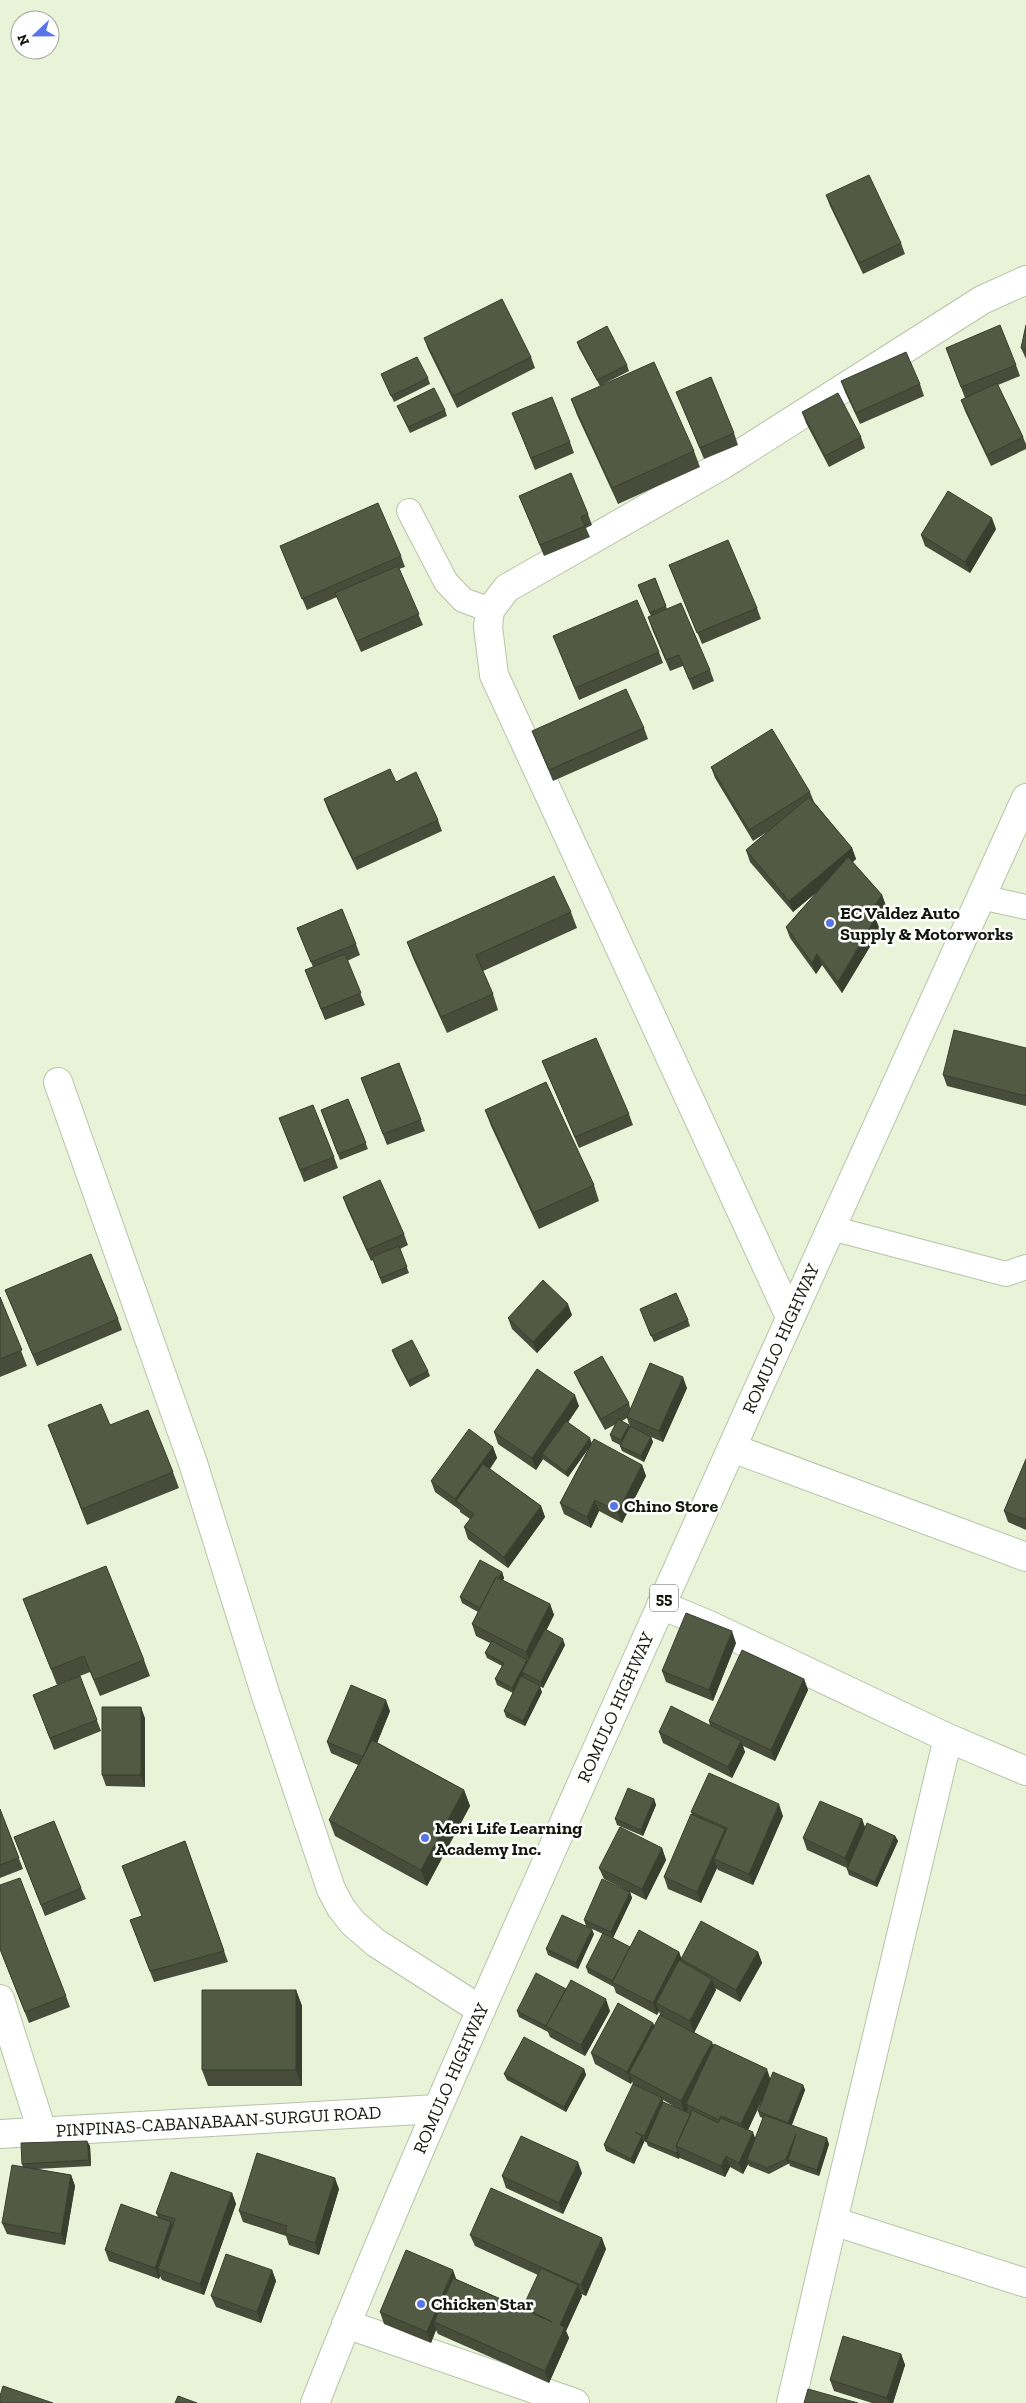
<svg xmlns="http://www.w3.org/2000/svg" width="1026" height="2403" font-family="'Zilla Slab',serif">
<style>
.lines{fill:none;stroke-linecap:round;stroke-linejoin:round}
.service-casing{stroke:#b8c2a9;stroke-width:26}
.minor-casing{stroke:#b8c2a9;stroke-width:30}
.tertiary-casing{stroke:#b8c2a9;stroke-width:30}
.trunk-casing{stroke:#b8c2a9;stroke-width:30}
.service{stroke:#fff;stroke-width:24}
.minor{stroke:#fff;stroke-width:28}
.tertiary{stroke:#fff;stroke-width:28}
.trunk{stroke:#fff;stroke-width:28}
.wall{fill:#474d3a;fill-rule:evenodd}
.shaded-wall{fill:#393f2f}
.building{fill:#525a43;stroke:#393f2f}
.poi-dot{fill:#5774e9;stroke:#fff;stroke-width:2}
.labels{text-anchor:middle;stroke-width:5;stroke-linejoin:round;paint-order:stroke}
.shield{fill:#fff;stroke:#5a5d56;stroke-width:1}
.shield-label{font-size:16px;font-weight:bold;fill:#14170e}
.poi-label{font-size:18px;font-weight:bold;fill:#14170e;stroke:#fff;text-anchor:start}
.street-label{font-size:18px;fill:#14170e;stroke:#fff}
</style>
<rect width="100%" height="100%" fill="#e9f3d8"/>
<g class="lines">
<defs>
<path id="service" d="M409 511 446 582 463 600 490 610
M981 897 1026 907
M831 1228 1006 1274 1026 1267"/>
<path id="minor" d="M58 1082 193 1463 266 1696 331 1889 341 1908 353 1923 376 1943 481 2010
M790 1317 494 675 488 627 490 610 507 588 724 464 982 300 1026 280
M732 1448 1026 1557
M661 1605 709 1625 948 1738 1026 1771
M948 1738 833 2221 1026 2283
M0 1999 42 2131
M346 2324 575 2403
M791 2403 833 2221"/>
<g id="tertiary">
<path id="s1" d="M0 2134 437 2109"/>
</g>
<g id="trunk">
<path id="s2" d="M315 2403C399 2189 494 1981 587 1771 732 1446 878 1122 1026 798"/>
</g>
</defs>
<use href="#service" class="service-casing"/>
<use href="#minor" class="minor-casing"/>
<use href="#tertiary" class="tertiary-casing"/>
<use href="#trunk" class="trunk-casing"/>
<use href="#service" class="service"/>
<use href="#minor" class="minor"/>
<use href="#tertiary" class="tertiary"/>
<use href="#trunk" class="trunk"/>
</g>
<path class="wall" d="M826 195 901 243 905 254 863 274 830 206Z
M1026 325V359L1021 348Z
M424 338 531 357 535 368 457 408 428 349Z
M577 342 627 365 629 371 600 386 579 348Z
M946 348 1016 365 1020 376 998 385 1023 437 1026 444V449L991 466 965 411 961 400 965 398Z
M381 374 428 378 430 384 394 402Z
M841 381 920 384 924 396 860 424 845 392Z
M676 392 734 433 738 445 704 459Z
M571 399 694 451 700 467 618 504 577 415Z
M397 406 445 410 447 416 410 433Z
M802 412 861 437 865 448 829 467 806 423Z
M512 413 570 442 574 453 535 470Z
M519 496 588 514 592 525 586 528 590 537 544 556Z
M996 529 970 573 925 546 921 535Z
M280 546 401 556 405 567 399 569 423 625 361 652 337 597 307 610Z
M669 565 757 608 761 619 702 644Z
M655 578 667 609 710 670 714 681 693 690 683 666 670 671 652 629 648 617 651 616 640 591Z
M553 636 659 652 663 663 579 700Z
M644 728 648 739 553 781 532 731Z
M711 767 810 792 814 802 852 848 856 859 853 862 882 895 886 906 876 920 880 930 842 993 822 965 816 974 790 938 786 927 817 892 793 912 750 862 746 850 767 832 753 841 715 778Z
M396 782 438 820 442 831 357 870 328 810 324 799Z
M571 912 577 928 483 971 493 994 498 1010 447 1033 413 958 407 942Z
M297 928 356 944 360 955 347 961 365 1005 325 1020 305 970 313 967Z
M1026 1048V1106L947 1086 943 1075Z
M542 1061 629 1114 633 1125 579 1148Z
M399 1063 425 1131 387 1145 361 1078Z
M348 1099 368 1149 340 1160 321 1110Z
M485 1110 594 1185 599 1201 539 1229 491 1126Z
M279 1118 334 1157 338 1168 304 1182Z
M343 1197 404 1234 408 1245 400 1249 409 1273 382 1284 373 1260 371 1261 347 1208Z
M5 1290 118 1319 122 1330 37 1366Z
M0 1297 27 1366 0 1377Z
M572 1315 537 1353 512 1329 508 1318Z
M642 1315 688 1320 690 1326 654 1342Z
M392 1350 428 1371 430 1376 410 1387 394 1356Z
M574 1372 629 1403 630 1408 687 1388 663 1442 651 1437 653 1442 644 1462 622 1451 620 1446V1445L612 1441 610 1435 616 1424 605 1430 579 1383ZM627 1418 630 1427 622 1421Z
M579 1406 568 1422 592 1443 642 1465 646 1476 622 1523 599 1511 591 1528 564 1514 560 1503 591 1444 568 1477 544 1460 543 1459 536 1470 498 1444 494 1432Z
M48 1425H110L173 1472 179 1488 87 1525Z
M493 1447 497 1458 490 1469 541 1506 545 1517 508 1568 468 1539 464 1527 470 1519 460 1512V1510L435 1492 431 1481Z
M1026 1459V1530L1008 1522 1004 1511Z
M502 1572 504 1578 503 1580 550 1604 554 1615 546 1630 565 1645 543 1688 524 1678V1676L523 1677 542 1692 525 1726 506 1717 504 1711 513 1693 497 1685 495 1679 502 1666 487 1658 485 1653 490 1643 476 1636 472 1624 478 1612 462 1603 460 1597Z
M23 1599 144 1660 150 1676 100 1696 90 1672 57 1685Z
M736 1643 713 1701 666 1682 662 1671Z
M80 1676 101 1731 54 1750 33 1695Z
M804 1679 808 1690 775 1761 743 1746 745 1752 732 1778 663 1743 659 1732 710 1726 709 1721Z
M390 1711 377 1743 464 1790 470 1806 427 1886 335 1836 329 1820 358 1765 331 1753 327 1742Z
M145 1718V1787L106 1786 102 1775Z
M654 1799 656 1805 643 1836 617 1825 615 1819Z
M0 1809 23 1869 0 1878Z
M691 1812 783 1816 753 1885 718 1870 717 1868 701 1903 668 1889 664 1877 692 1814Z
M862 1819 865 1827 895 1836 898 1841 877 1887 849 1875 847 1869V1868L807 1850 803 1838Z
M14 1837 81 1888 86 1899 45 1916Z
M185 1841 228 1962 154 1982 130 1920 142 1916 122 1866Z
M662 1848 666 1860 646 1900 630 1892 632 1898 613 1938 630 1947 679 1952 681 1958 758 1952 762 1963 740 2002 715 1988 716 1990 694 2032 713 2045 770 2078 803 2085 805 2090 792 2125 829 2144 819 2176 790 2166 789 2163 788 2164 769 2174 749 2166 748 2164 743 2174 730 2167 725 2177 680 2158V2156L679 2159 648 2146 646 2141V2142L643 2141 644 2142 634 2164 606 2151 604 2145 633 2085 632 2081 631 2084 595 2064 591 2053 653 2023 654 2026 660 2015 659 2011 657 2015 616 1993 614 1987 588 1973 586 1967 603 1934 586 1926 584 1920 626 1890 604 1879 599 1868ZM763 2098 758 2111 760 2117 763 2118 755 2139 748 2130ZM663 2100 675 2107 663 2102Z
M594 1934 578 1969 548 1955 546 1949Z
M0 1950 66 1996 70 2007 29 2023Z
M566 1989 610 2011 585 2056 550 2037 548 2032 519 2017 517 2011Z
M296 1990 302 2006V2086H208L202 2070Z
M584 2069 586 2075 566 2112 507 2080 504 2074Z
M90 2146 91 2166 37 2169 71 2175 75 2186 65 2245 7 2234 2 2223 23 2167 22 2164Z
M582 2173 563 2214 506 2188 502 2176Z
M339 2189 319 2255 289 2245 286 2236 243 2222 239 2211Z
M232 2193 236 2204 204 2295 162 2280 160 2276 159 2279 109 2261 105 2250 158 2217 156 2213Z
M470 2235 606 2249 586 2296 581 2294 582 2296 566 2331 569 2338 549 2383 438 2334 436 2330 431 2343 384 2324 380 2312 456 2279 524 2309 523 2307 538 2275 475 2246Z
M272 2270 276 2281 261 2323 216 2307 211 2296Z
M901 2354 905 2365 893 2403H872L834 2391 830 2380Z"/>
<path class="shaded-wall" d="M992 518 996 529 970 573 965 562Z
M852 848 856 859 793 912 789 901Z
M882 895 886 906 876 920 880 930 842 993 838 982 869 914Z
M817 954 822 965 816 974 812 963Z
M568 1304 572 1315 537 1353 533 1342Z
M683 1377 687 1388 663 1442 659 1431Z
M575 1395 579 1406 545 1457 542 1454 543 1459 536 1470 532 1458Z
M629 1425 631 1430 623 1446 621 1440Z
M651 1437 653 1442 644 1462 641 1456Z
M590 1438 592 1444 568 1477 566 1472Z
M493 1447 497 1458 463 1506 456 1501 459 1510 455 1499Z
M642 1465 646 1476 622 1523 618 1512Z
M595 1500 599 1511 591 1528 587 1517Z
M541 1506 545 1517 508 1568 504 1557Z
M502 1572 504 1578 484 1615 482 1609Z
M550 1604 554 1615 530 1663 526 1652Z
M732 1631 736 1643 713 1701 709 1690Z
M563 1639 565 1645 543 1688 541 1682Z
M527 1660 529 1666 522 1672 524 1676 514 1693 512 1688Z
M804 1679 808 1690 775 1761 771 1750Z
M540 1686 542 1692 525 1726 523 1721Z
M386 1700 390 1711 367 1768 363 1757Z
M141 1707 145 1718V1787L141 1775Z
M741 1741 745 1752 732 1778 728 1767Z
M464 1790 470 1806 427 1886 421 1870Z
M654 1799 656 1805 643 1836 641 1830Z
M779 1804 783 1816 753 1885 749 1874Z
M862 1819 866 1831 849 1869 845 1858Z
M725 1829 729 1840 714 1859 717 1868 701 1903 697 1892Z
M895 1836 898 1841 877 1887 875 1882Z
M662 1848 666 1860 646 1900 642 1889Z
M630 1892 632 1898 613 1938 611 1932Z
M592 1929 594 1934 578 1969 576 1963Z
M679 1952 682 1960 681 1959 683 1964 656 2003 659 2011 657 2015 653 2003Z
M758 1952 762 1963 740 2002 736 1990Z
M712 1979 716 1990 694 2033 690 2021Z
M296 1990 302 2006V2086L296 2070Z
M606 1999 610 2011 585 2056 581 2045Z
M653 2023 657 2034 629 2073 632 2081 631 2084 627 2072Z
M712 2042 716 2053 686 2104 688 2109 685 2113 681 2101Z
M584 2069 586 2075 566 2112 564 2107Z
M767 2069 771 2081 745 2136 741 2124Z
M803 2085 805 2090 790 2129 788 2123Z
M662 2098 664 2104 646 2142 644 2136Z
M753 2132 757 2143 747 2160 748 2164 743 2174 739 2163Z
M796 2134 788 2160 789 2163 788 2164 786 2159Z
M642 2136 644 2142 634 2164 631 2159Z
M827 2138 829 2144 819 2176 817 2170Z
M87 2141 90 2146 91 2166 89 2160Z
M678 2151 680 2156 679 2159 676 2153Z
M726 2156 730 2167 725 2177 721 2166Z
M578 2162 582 2173 563 2214 559 2203Z
M71 2175 75 2186 65 2245 61 2234Z
M335 2178 339 2189 319 2255 315 2243Z
M232 2193 236 2204 204 2295 200 2284Z
M171 2222 175 2233 158 2269 160 2276 159 2279 155 2268Z
M602 2238 606 2249 586 2296 581 2285Z
M272 2270 276 2281 261 2323 257 2312Z
M453 2270 457 2281 434 2322 436 2330 431 2343 427 2332Z
M578 2285 582 2296 566 2331 569 2338 549 2383 545 2371 560 2325Z
M901 2354 905 2365 893 2403H889L887 2398Z"/>
<path class="building" d="M869 175 901 243 859 263 826 195Z
M502 299 531 357 453 396 424 338Z
M1000 325 1016 365 961 387 946 348Z
M1026 325V350L1021 348Z
M607 326 627 365 597 380 577 342Z
M906 352 920 384 856 413 841 381Z
M417 357 428 378 391 396 381 374Z
M654 362 694 451 612 488 571 399Z
M711 377 734 433 700 448 676 392Z
M997 383 1023 437 987 455 961 400Z
M434 388 445 410 408 427 397 406Z
M838 393 861 437 825 456 802 412Z
M552 397 570 442 531 458 512 413Z
M571 473 588 514 581 517 585 526 540 545 519 496Z
M948 491 992 518 965 562 921 535Z
M378 503 401 556 302 599 280 546Z
M728 540 757 608 697 633 669 565Z
M398 566 419 614 357 641 335 593Z
M655 578 666 606 650 613 638 585Z
M637 600 659 652 575 688 553 636Z
M681 603 710 670 689 679 679 655 666 660 648 617Z
M626 689 644 728 549 770 532 731Z
M772 729 810 792 749 830 711 767Z
M390 769 396 782 416 772 438 820 353 859 324 799Z
M809 797 852 848 789 901 746 850Z
M848 857 882 895 869 914 875 919 838 982 817 954 812 963 786 927Z
M554 876 571 912 476 955 493 994 441 1017 407 942Z
M342 909 356 944 311 962 297 928Z
M345 954 361 993 321 1009 305 970Z
M954 1030 1026 1048V1096L943 1075Z
M596 1038 629 1114 575 1137 542 1061Z
M399 1063 421 1120 383 1134 361 1078Z
M546 1082 594 1185 533 1213 485 1110Z
M348 1099 366 1143 338 1154 321 1110Z
M313 1105 334 1157 300 1170 279 1118Z
M380 1180 404 1234 367 1250 343 1197Z
M399 1246 407 1267 380 1278 372 1257Z
M91 1254 118 1319 33 1355 5 1290Z
M543 1280 568 1304 533 1342 508 1318Z
M676 1293 688 1320 651 1336 640 1309Z
M0 1297 22 1350 0 1359Z
M412 1340 428 1371 408 1381 392 1350Z
M602 1356 629 1403 601 1419 574 1372Z
M650 1363 683 1377 659 1431 627 1417Z
M537 1369 575 1395 532 1458 494 1432Z
M101 1404 110 1425 148 1410 173 1472 82 1509 48 1425Z
M618 1419 629 1425 621 1440 610 1435Z
M566 1421 590 1438 566 1472 542 1454Z
M630 1426 651 1437 641 1456 620 1446Z
M469 1429 493 1447 455 1499 431 1481Z
M594 1439 642 1465 618 1512 595 1500 587 1517 560 1503Z
M1026 1459V1520L1004 1511Z
M483 1464 541 1506 504 1557 464 1527 474 1514 456 1501Z
M480 1560 502 1572 499 1578 496 1577 480 1608 460 1597Z
M106 1566 144 1660 94 1680 84 1656 51 1669 23 1599Z
M496 1577 550 1604 526 1652 472 1624Z
M686 1613 732 1631 709 1690 662 1671Z
M545 1629 563 1639 541 1682 522 1672Z
M492 1641 527 1660 512 1688 495 1679 504 1663 485 1653Z
M742 1650 804 1679 771 1750 709 1721Z
M80 1676 97 1720 50 1738 33 1695Z
M521 1676 540 1686 523 1721 504 1711Z
M351 1685 386 1700 363 1757 327 1742Z
M671 1706 741 1741 728 1767 659 1732Z
M102 1707H141V1775H102Z
M372 1740 464 1790 421 1870 329 1820Z
M709 1773 779 1804 749 1874 714 1859 727 1828 691 1812Z
M628 1788 654 1799 641 1830 615 1819Z
M820 1801 862 1819 845 1858 803 1838Z
M0 1809 19 1858 0 1865Z
M691 1814 725 1829 697 1892 664 1877Z
M54 1821 81 1888 41 1905 14 1837Z
M867 1823 895 1836 875 1882 847 1869Z
M620 1827 662 1848 642 1889 599 1868Z
M185 1841 224 1951 150 1971 130 1920 142 1916 122 1866Z
M20 1878 66 1996 25 2012 0 1949V1885Z
M602 1879 630 1892 611 1932 584 1920Z
M562 1915 592 1929 576 1963 546 1949Z
M701 1921 758 1952 736 1990 681 1959Z
M639 1930 679 1952 653 2003 612 1982Z
M603 1933 630 1947 613 1981 586 1967Z
M679 1960 712 1979 690 2021 656 2003Z
M536 1973 566 1989 546 2026 517 2011Z
M571 1980 606 1999 581 2045 546 2026Z
M202 1990H296V2070H202Z
M618 2003 653 2023 627 2072 591 2053Z
M660 2015 712 2042 681 2101 629 2073Z
M524 2037 584 2069 564 2107 504 2074Z
M714 2044 767 2069 741 2124 721 2116 719 2120 686 2104Z
M773 2072 803 2085 788 2123 758 2111Z
M633 2084 662 2098 644 2136 635 2132 642 2136 631 2159 604 2145Z
M663 2102 691 2114 676 2146 678 2151 676 2153 646 2141Z
M692 2110 718 2123 721 2118 753 2132 739 2163 726 2156 721 2166 676 2146Z
M764 2115 827 2138 817 2170 788 2160 796 2134 786 2159 767 2168 747 2160Z
M521 2136 578 2162 559 2203 502 2176Z
M87 2141 89 2160 22 2164 21 2143Z
M257 2153 335 2178 315 2243 285 2233 287 2226 239 2211Z
M12 2165 71 2175 61 2234 2 2223Z
M171 2172 232 2193 200 2284 158 2269 175 2219 156 2213Z
M491 2188 602 2238 581 2285 470 2235Z
M121 2204 171 2222 155 2268 105 2250Z
M406 2250 453 2270 427 2332 380 2312Z
M226 2254 272 2270 257 2312 211 2296Z
M541 2268 578 2285 560 2325 565 2327 545 2371 434 2322 453 2278 552 2322 523 2307Z
M843 2336 901 2354 887 2398 830 2380Z
M3 2386 53 2403H0V2396Z
M808 2389 858 2403H804Z
M178 2396 197 2403H175Z"/>
<g class="poi-dot">
<circle cx="830" cy="923" r="5"/>
<circle cx="614" cy="1506" r="5"/>
<circle cx="425" cy="1838" r="5"/>
<circle cx="421" cy="2304" r="5"/>
</g>
<g class="labels">
<rect class="shield" x="650" y="1584.5" width="28" height="27" rx="4"/>
<g class="shield-label">
<text x="664" y="1604">55</text>
</g>
<g class="poi-label">
<text x="840" y="919">EC Valdez Auto<tspan x="840" dy="21">Supply &amp; Motorworks</tspan></text>
<text x="624" y="1512">Chino Store</text>
<text x="435" y="1834">Meri Life Learning<tspan x="435" dy="21">Academy Inc.</tspan></text>
<text x="431" y="2310">Chicken Star</text>
</g>
<g class="street-label">
<text dy="6" stroke="none"><textPath href="#s2" startOffset="1162">ROMULO HIGHWAY</textPath></text>
<text dy="6" stroke="none"><textPath href="#s2" startOffset="758">ROMULO HIGHWAY</textPath></text>
<text dy="6" stroke="none"><textPath href="#s2" startOffset="352">ROMULO HIGHWAY</textPath></text>
<text dy="6" stroke="none"><textPath href="#s1" startOffset="219">PINPINAS-CABANABAAN-SURGUI ROAD</textPath></text>
</g>
</g>
<g transform="translate(35 35) rotate(248)"><circle r="24" fill="#ffffff" stroke="#a1a29f"/>
<path d="M0-4L9 19L0 12L-9 19Z" fill="#5774e9"/>
<text y="-8" font-size="14" font-weight="bold" text-anchor="middle" fill="#14170e">N</text>
</g>
</svg>
